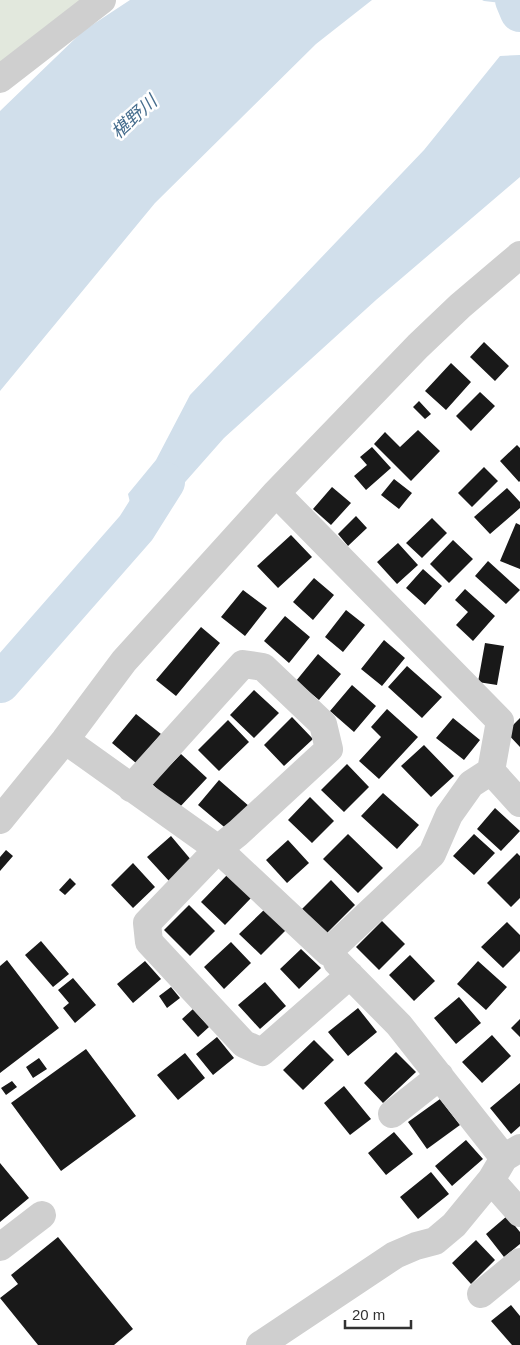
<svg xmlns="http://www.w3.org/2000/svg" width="520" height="1345" font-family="Arial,'Noto Sans JP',sans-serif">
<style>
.green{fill:#e2e8dd}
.water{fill:#d1dfeb}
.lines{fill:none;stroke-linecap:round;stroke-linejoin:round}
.river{stroke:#d1dfeb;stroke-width:40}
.building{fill:#191919}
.minor{stroke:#cfcfcf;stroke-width:28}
.labels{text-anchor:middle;stroke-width:5;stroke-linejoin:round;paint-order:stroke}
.water-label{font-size:18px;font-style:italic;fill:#476e8e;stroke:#fff}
</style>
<rect width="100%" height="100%" fill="#fff"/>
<path class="green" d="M0 0H82L0 66Z"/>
<path class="water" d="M130 0H372L316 44 155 203 0 391V111L83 31Z
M482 0H520V5L484 1Z
M520 55V177L376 300 224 438 156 515 136 528 128 494 156 460 190 395 424 150 500 56Z"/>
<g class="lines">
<path class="river" d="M515 0 520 12
M0 683 136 528 165 482"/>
</g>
<path class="building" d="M484 342 509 366 495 381 470 357Z
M451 363 471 382 446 410 425 391Z
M480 392 495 406 471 431 456 416Z
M419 401 431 414 425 419 413 407Z
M418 430 440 451 411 481 374 444 385 432 400 447Z
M517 445 520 448V481L519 482 500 461Z
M372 447 391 468 366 490 354 476 367 465 360 457Z
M484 467 498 481 472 507 458 493Z
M394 479 412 493 399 509 381 495Z
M332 487 351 503 331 525 313 509Z
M507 488 520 502V508L490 534 474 517Z
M356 516 367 528 348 546 338 534Z
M432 518 447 533 422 558 406 543Z
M516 523 520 525V569L500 561Z
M291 535 312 557 278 588 257 566Z
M453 540 473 559 449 583 430 564Z
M398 543 418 565 397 584 377 562Z
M488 561 520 590 506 604 475 576Z
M423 569 442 586 425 605 406 588Z
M314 578 334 595 313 620 293 602Z
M465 589 495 616 473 641 456 625 468 612 455 600Z
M243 590 267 608 245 636 221 617Z
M346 610 365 625 343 652 325 637Z
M285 616 310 637 289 663 264 641Z
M201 627 220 643 176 696 156 680Z
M384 640 405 658 382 686 361 669Z
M485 643 504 646 497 685 478 682Z
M318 654 341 674 319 700 296 681Z
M407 666 442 697 422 718 388 687Z
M352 685 376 706 354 732 330 711Z
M254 690 279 713 254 738 230 715Z
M387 709 418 737 379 779 359 761 381 737 371 727Z
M136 714 161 734 136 763 112 743Z
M292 717 313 739 284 766 264 745Z
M453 718 480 740 464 760 436 738Z
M520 718V747L506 732Z
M228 720 249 742 219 771 198 750Z
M424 745 454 776 431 797 401 766Z
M181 754 207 778 178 809 152 784Z
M347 764 369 787 344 812 321 790Z
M219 780 250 807 229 831 198 805Z
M383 793 419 825 397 849 361 816Z
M310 797 334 821 312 843 288 820Z
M495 808 520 831 501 851 477 829Z
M348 834 383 868 358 893 323 859Z
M474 834 495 853 474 875 453 856Z
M171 836 192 861 169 881 147 857Z
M288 840 309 863 287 883 266 860Z
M6 850 13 856 0 871V857Z
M517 853 520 856V898L511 907 487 883Z
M133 863 155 887 133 908 111 885Z
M228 874 252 897 225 925 201 902Z
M70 878 76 884 65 895 59 890Z
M331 880 355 905 327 933 302 909Z
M189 905 215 931 190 956 164 930Z
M266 908 287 929 261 955 239 934Z
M382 921 405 944 379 970 356 947Z
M507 922 520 935V951L503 968 481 947Z
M41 941 69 974 53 987 25 955Z
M231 942 251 963 224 989 204 967Z
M301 949 321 968 299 989 280 969Z
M410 955 435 981 414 1001 389 975Z
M7 960 59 1028 0 1073V966Z
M145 961 161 979 133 1003 117 984Z
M478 961 507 987 486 1010 457 984Z
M73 978 96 1005 75 1023 63 1008 69 1003 58 990Z
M265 982 286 1006 260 1029 238 1005Z
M171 987 180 998 167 1008 159 996Z
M459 997 481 1023 456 1044 434 1018Z
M358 1008 377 1032 348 1056 328 1032Z
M193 1009 209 1027 198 1037 182 1019Z
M520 1019V1037L511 1028Z
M492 1035 511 1056 482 1083 462 1062Z
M217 1037 234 1058 213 1075 196 1054Z
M314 1040 334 1060 303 1090 283 1070Z
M86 1049 136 1116 61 1171 11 1103Z
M396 1052 416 1072 383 1103 364 1083Z
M185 1053 205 1078 178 1100 157 1075Z
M39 1058 47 1069 33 1078 26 1067Z
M12 1081 17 1087 6 1095 1 1088Z
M520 1083V1126L511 1134 490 1108Z
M344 1086 371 1119 350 1135 324 1103Z
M440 1099 460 1125 427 1149 408 1122Z
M394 1132 413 1154 386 1175 368 1153Z
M466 1140 483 1159 452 1186 435 1166Z
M0 1163 29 1198 0 1222Z
M431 1172 449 1194 418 1219 400 1197Z
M507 1216 520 1232V1244L504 1257 486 1234Z
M58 1237 133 1329 114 1345H38L0 1298 18 1284 11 1275Z
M476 1240 495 1260 471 1284 452 1263Z
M511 1305 520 1316V1345H512L491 1321Z"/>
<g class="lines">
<path class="minor" d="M0 79 102 0
M276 493 500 721 491 771 520 803
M65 740 218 849 328 952 432 854 449 815 471 784 491 771
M131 788 243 664 263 667 323 724 329 749 238 833 218 849 147 923 149 942 244 1044 262 1052 350 975
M0 820 65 740 124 661 276 493 418 346 460 306 520 255
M337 962 399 1025 504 1158
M392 1114 440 1076
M491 1180 520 1213
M0 1247 42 1215
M481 1294 520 1262
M260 1345 395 1255 416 1246 435 1241 454 1225 491 1180 504 1158 520 1148"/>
</g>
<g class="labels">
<g class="water-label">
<text transform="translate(134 117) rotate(-42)" y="6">椹野川</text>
</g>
</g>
<path d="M345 1320v8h66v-8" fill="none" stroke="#323232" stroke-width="2.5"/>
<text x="352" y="1320" font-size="15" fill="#323232" stroke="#ffffff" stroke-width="4" paint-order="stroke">20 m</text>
</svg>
